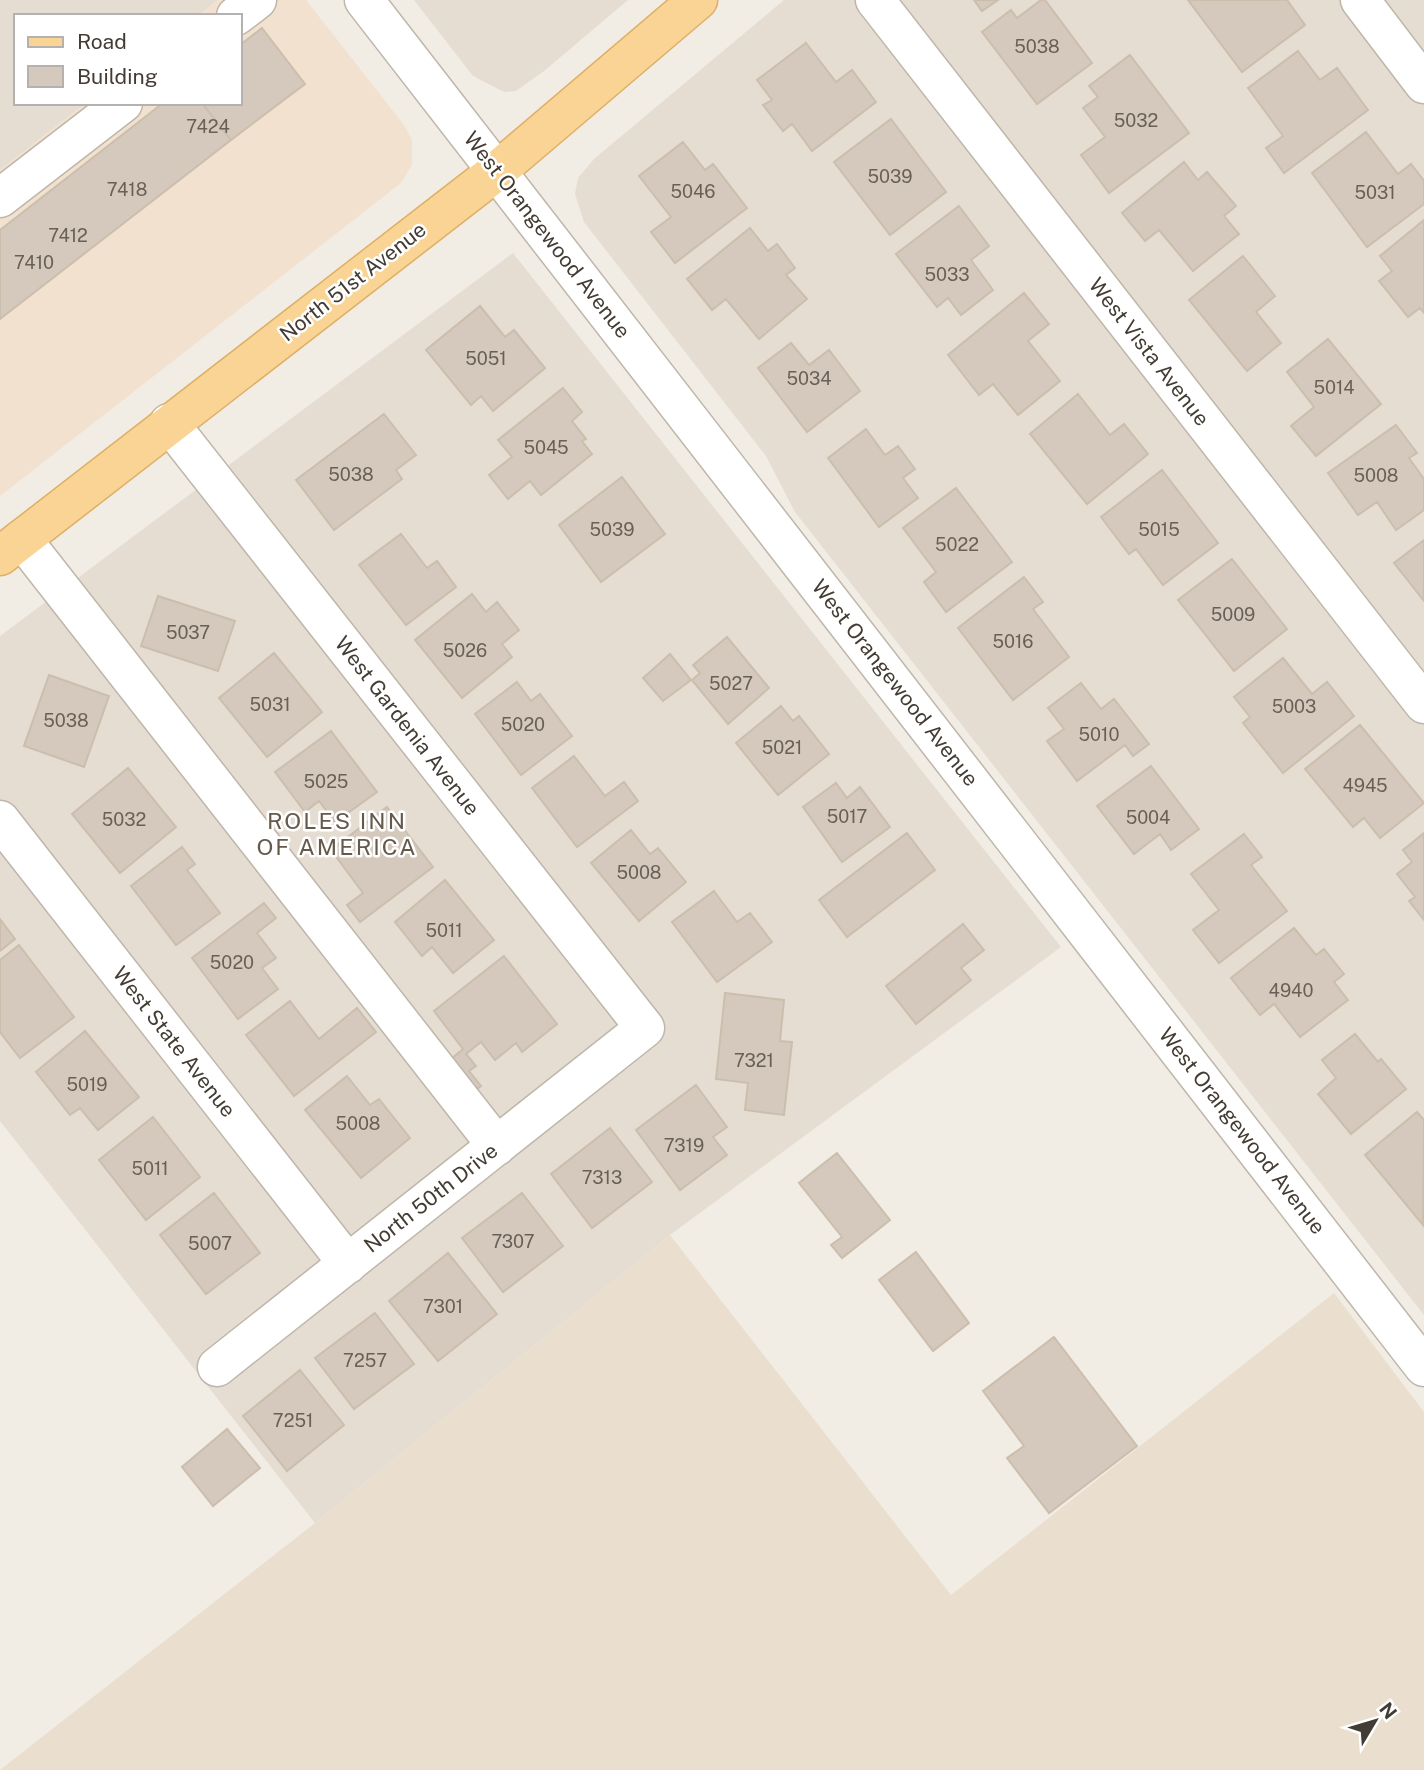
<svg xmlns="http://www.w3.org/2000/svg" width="1424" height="1770" font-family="'Public Sans',sans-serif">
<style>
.residential{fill:#e5ddd2}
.commercial{fill:#f3e1cf}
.education{fill:#eadfce}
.building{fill:#d5c9bd;stroke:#ccbead;stroke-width:2}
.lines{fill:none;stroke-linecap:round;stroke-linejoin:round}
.minor-casing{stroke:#bfb6aa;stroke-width:41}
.major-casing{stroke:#deaf65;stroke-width:41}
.minor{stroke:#fff;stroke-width:38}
.major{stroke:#f9d494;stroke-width:38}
.labels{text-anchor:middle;stroke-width:5;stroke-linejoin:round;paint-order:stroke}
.number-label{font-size:18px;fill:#685f56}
.street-label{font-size:21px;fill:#433c34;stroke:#fff}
.neighbourhood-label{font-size:23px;letter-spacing:2px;fill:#65594c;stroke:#fff}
</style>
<rect width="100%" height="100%" fill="#f1ece4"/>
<path class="residential" d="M0 0H218L198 16H16V103H86L0 170Z
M414 0H628L544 71 516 91 504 92 473 76Z
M784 0H1424V1315L795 512 766 456 584 222 575 194 578 178 594 159Z
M513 253 1061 947 670 1235 315 1523 0 1121V636Z"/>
<path class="commercial" d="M218 0H306L404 125 412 140V165L401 183 0 496V170L86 103H240V16H198Z"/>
<path class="education" d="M670 1235 951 1595 1334 1293 1424 1412V1770H0L315 1523Z"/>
<path class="building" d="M974 0H998L982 11Z
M1041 0H1045L1092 63 1037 104 982 32 1011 10 1017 18Z
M1188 0H1287L1305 25 1242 72Z
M262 28 305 84 231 140 202 103H240V45Z
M806 43 836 82 852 70 876 102 812 151 792 124 783 131 763 105 772 100 757 80Z
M1298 51 1320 80 1337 68 1368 110 1284 173 1266 148 1283 136 1248 88Z
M1130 55 1189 133 1109 193 1081 155 1105 137 1083 108 1098 97 1089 86Z
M163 103H202L231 140 0 319V230Z
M891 119 946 192 890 235 834 162Z
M1366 132 1398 174 1411 164 1424 181V204L1367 247 1312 173Z
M683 142 705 170 713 164 747 208 675 263 651 232 671 217 639 176Z
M1184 162 1198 180 1207 172 1236 206 1224 216 1239 234 1193 271 1159 230 1145 241 1122 213Z
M959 206 989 246 971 260 993 290 961 315 948 298 937 307 896 254Z
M1424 220V313L1420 308 1408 317 1379 281 1392 271 1380 256Z
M750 228 768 251 777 244 795 268 786 275 807 299 759 339 726 299 712 310 687 279Z
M1243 256 1275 296 1256 312 1281 343 1247 371 1189 300Z
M1024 293 1049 324 1028 341 1060 381 1018 415 993 384 979 395 948 355Z
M480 306 505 337 514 330 545 368 493 411 481 396 471 405 426 350Z
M1328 339 1381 404 1316 456 1291 426 1314 407 1287 372Z
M791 343 809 365 829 350 860 391 807 432 758 368Z
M563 388 582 412 572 421 586 439 582 441 592 454 541 495 530 481 508 499 489 475 512 457 498 440Z
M1078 394 1110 435 1124 424 1148 454 1087 504 1030 434Z
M384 414 416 455 396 470 402 479 334 530 296 480Z
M1396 425 1417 453 1409 458 1424 479V510L1396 530 1377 502 1358 515 1328 473Z
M866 429 885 455 898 446 915 469 903 478 918 498 879 527 828 458Z
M1162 470 1218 543 1163 585 1136 549 1129 554 1101 517Z
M622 477 665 534 601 582 559 525Z
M956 488 1012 562 946 612 924 582 936 572 903 528Z
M401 534 427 568 437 561 456 587 406 625 359 565Z
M1424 540V601L1394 563Z
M1232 559 1287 629 1234 671 1178 600Z
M1024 577 1043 602 1033 609 1069 657 1013 700 958 628Z
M472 594 486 612 497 602 519 630 502 644 512 657 462 698 415 640Z
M158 596 235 621 218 671 141 646Z
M727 637 769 688 728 724 692 680 700 673 693 665Z
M274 653 322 712 267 757 219 698Z
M670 654 691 680 663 701 643 678Z
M1283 658 1312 694 1327 682 1354 716 1283 773 1243 723 1250 717 1234 697Z
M49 675 109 696 84 767 24 746Z
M517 682 531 701 540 694 572 736 521 775 475 714Z
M1081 683 1101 709 1114 699 1149 744 1133 756 1125 745 1077 781 1047 741 1064 729 1048 708Z
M781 706 793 721 799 716 829 754 778 795 736 743Z
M1360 725 1424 803 1380 838 1364 818 1353 827 1305 769Z
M331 731 377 792 335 822 319 801 305 812 275 772Z
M574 756 605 796 624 782 638 801 577 847 532 788Z
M1151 766 1199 829 1171 850 1160 834 1134 854 1097 806Z
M128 768 176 827 120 873 72 814Z
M836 783 847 798 860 787 890 827 842 862 803 807Z
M387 807 433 867 360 922 347 905 363 893 331 850Z
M631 830 650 854 658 848 686 882 639 921 591 863Z
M907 833 935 870 847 937 819 900Z
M1424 833V920L1409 901 1415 897 1397 874 1412 862 1403 850Z
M1244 834 1262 857 1251 865 1287 911 1219 963 1193 930 1219 910 1191 874Z
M182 847 195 864 187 870 220 913 176 945 131 886Z
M445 880 494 940 453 973 432 947 422 956 395 922Z
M714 891 737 922 750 913 772 942 717 982 672 922Z
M264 903 276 918 257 933 276 958 262 968 278 989 238 1019 192 958Z
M0 919 15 939 0 951Z
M963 924 984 950 961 968 971 980 916 1024 886 986Z
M1294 928 1316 955 1324 949 1344 974 1334 982 1348 1000 1300 1037 1274 1004 1260 1015 1231 978Z
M19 945 74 1017 20 1058 0 1032V960Z
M504 956 557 1024 522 1052 516 1043 495 1060 481 1042 466 1054 476 1066 469 1071 481 1086 469 1095 445 1064 463 1049 434 1011Z
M725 993 784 1000 780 1041 792 1042 784 1115 745 1110 748 1083 716 1079Z
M290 1001 319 1039 357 1008 376 1032 294 1096 246 1035Z
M85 1031 139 1097 98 1130 80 1108 70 1115 36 1072Z
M1355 1034 1378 1062 1381 1059 1406 1089 1351 1134 1318 1094 1336 1078 1322 1060Z
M347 1076 370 1105 379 1099 410 1138 361 1178 305 1110Z
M696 1085 727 1127 713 1137 727 1155 680 1190 636 1130Z
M1417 1112 1424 1120 1423 1225 1365 1155Z
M153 1117 200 1177 146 1220 99 1160Z
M610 1128 652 1182 592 1228 551 1174Z
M837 1153 890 1220 842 1258 831 1245 842 1237 799 1183Z
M214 1193 260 1253 206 1294 160 1235Z
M522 1193 563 1246 503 1292 462 1238Z
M916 1252 969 1323 933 1351 879 1280Z
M448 1253 497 1314 438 1361 389 1301Z
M375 1313 414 1364 354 1409 315 1358Z
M1054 1337 1137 1446 1049 1513 1007 1458 1024 1446 983 1391Z
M300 1370 344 1425 287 1471 243 1416Z
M227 1429 260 1468 213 1506 182 1467Z"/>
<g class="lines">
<defs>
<path id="minor" d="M364 0 1424 1367
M875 0 1424 704
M1360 0 1424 84
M236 16 257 0
M0 198 123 103
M169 423 645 1028 217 1367
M22 539 497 1146
M0 820 348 1264"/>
<path id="major" d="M0 556 497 171 698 0"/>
</defs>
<use href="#minor" class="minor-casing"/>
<use href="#major" class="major-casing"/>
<use href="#minor" class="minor"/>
<use href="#major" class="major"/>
</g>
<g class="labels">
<g class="number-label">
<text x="1037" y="53">5038</text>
<text x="1136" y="127">5032</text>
<text x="208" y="133">7424</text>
<text x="890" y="183">5039</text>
<text x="127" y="196">7418</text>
<text x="693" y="198">5046</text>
<text x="1375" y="199">5031</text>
<text x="68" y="242">7412</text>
<text x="34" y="269">7410</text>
<text x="947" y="281">5033</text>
<text x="486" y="365">5051</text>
<text x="809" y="385">5034</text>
<text x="1334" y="394">5014</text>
<text x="546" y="454">5045</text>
<text x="351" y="481">5038</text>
<text x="1376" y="482">5008</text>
<text x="612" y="536">5039</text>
<text x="1159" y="536">5015</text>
<text x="957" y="551">5022</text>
<text x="1233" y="621">5009</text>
<text x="188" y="639">5037</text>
<text x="1013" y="648">5016</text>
<text x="465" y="657">5026</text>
<text x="731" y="690">5027</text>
<text x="270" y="711">5031</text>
<text x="1294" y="713">5003</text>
<text x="66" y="727">5038</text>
<text x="523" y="731">5020</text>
<text x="1099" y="741">5010</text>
<text x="782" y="754">5021</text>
<text x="326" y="788">5025</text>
<text x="1365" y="792">4945</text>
<text x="847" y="823">5017</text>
<text x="1148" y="824">5004</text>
<text x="124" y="826">5032</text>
<text x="639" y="879">5008</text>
<text x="444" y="937">5011</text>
<text x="232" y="969">5020</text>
<text x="1291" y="997">4940</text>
<text x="754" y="1067">7321</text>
<text x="87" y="1091">5019</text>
<text x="358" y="1130">5008</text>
<text x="684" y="1152">7319</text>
<text x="150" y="1175">5011</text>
<text x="602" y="1184">7313</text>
<text x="513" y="1248">7307</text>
<text x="210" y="1250">5007</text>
<text x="443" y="1313">7301</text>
<text x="365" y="1367">7257</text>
<text x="293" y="1427">7251</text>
</g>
<g class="street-label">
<text transform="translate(547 235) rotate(52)" y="7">West Orangewood Avenue</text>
<text transform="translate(353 282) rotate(-38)" y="7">North 51st Avenue</text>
<text transform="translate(1149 352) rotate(52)" y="7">West Vista Avenue</text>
<text transform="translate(895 683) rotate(52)" y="7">West Orangewood Avenue</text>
<text transform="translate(407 726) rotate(52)" y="7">West Gardenia Avenue</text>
<text transform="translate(174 1042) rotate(52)" y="7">West State Avenue</text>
<text transform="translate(1242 1131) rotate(52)" y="7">West Orangewood Avenue</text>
<text transform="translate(431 1198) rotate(-38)" y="7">North 50th Drive</text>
</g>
<g class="neighbourhood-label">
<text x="337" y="829">ROLES INN<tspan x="337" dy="26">OF AMERICA</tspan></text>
</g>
</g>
<rect x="14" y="14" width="228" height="91" fill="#ffffff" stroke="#b4b1ae" stroke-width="2"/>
<rect x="28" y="37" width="35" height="10" fill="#f9d494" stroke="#b4b1ae" stroke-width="2"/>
<text x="77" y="49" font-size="21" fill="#433c34">Road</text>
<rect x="28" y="66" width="35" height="21" fill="#d5c9bd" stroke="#b4b1ae" stroke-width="2"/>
<text x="77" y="84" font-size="21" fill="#433c34">Building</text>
<g transform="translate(1375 1721) rotate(52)" stroke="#ffffff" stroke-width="5" paint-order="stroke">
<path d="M0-5L12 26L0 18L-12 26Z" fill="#433c34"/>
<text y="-10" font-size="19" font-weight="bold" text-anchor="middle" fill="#433c34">N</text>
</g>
</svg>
